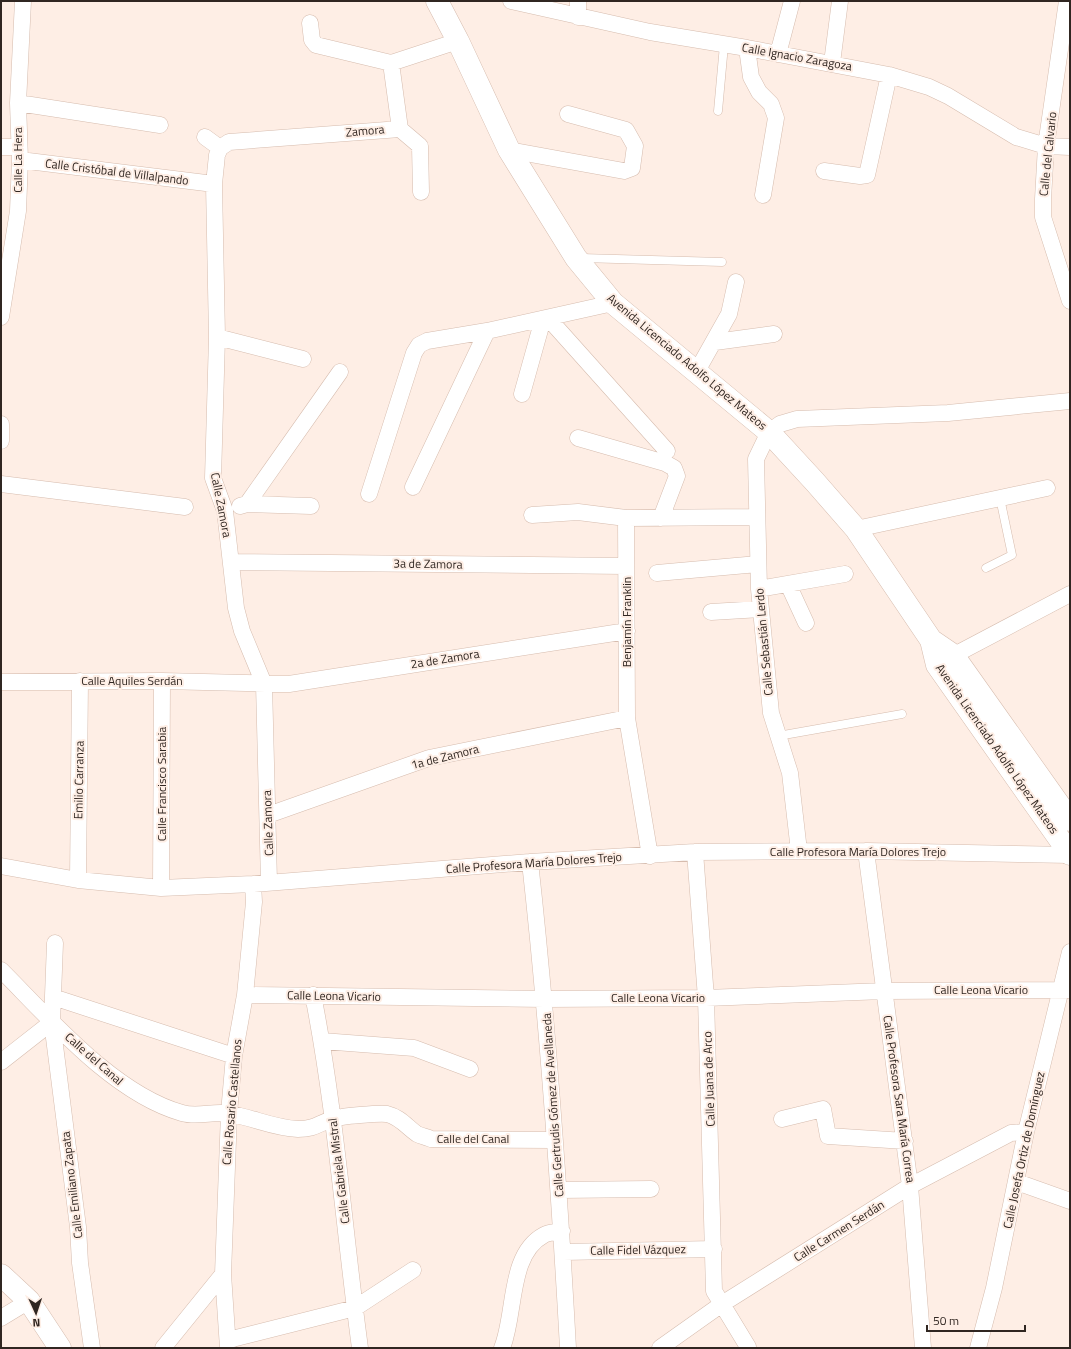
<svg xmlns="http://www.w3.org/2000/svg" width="1071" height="1349" font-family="'Titillium Web',sans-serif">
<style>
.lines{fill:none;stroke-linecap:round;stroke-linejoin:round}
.lane-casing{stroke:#d6bcae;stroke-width:9}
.street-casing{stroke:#d6bcae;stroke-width:17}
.secondary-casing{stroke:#d6bcae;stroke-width:23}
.lane{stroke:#fff;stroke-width:8}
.street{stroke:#fff;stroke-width:16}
.secondary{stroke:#fff;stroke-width:22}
.labels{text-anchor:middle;stroke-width:4;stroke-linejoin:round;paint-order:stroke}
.street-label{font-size:12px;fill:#302621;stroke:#feeee5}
</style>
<rect width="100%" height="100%" fill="#feeee5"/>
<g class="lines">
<defs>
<path id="lane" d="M718 111 724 45
M581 258 722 262
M986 568 1012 555 1000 498
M778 736 902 714"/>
<path id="street" d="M511 1 650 32 747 48 889 75 929 87 948 96 1016 137 1046 146 1070 147
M578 1V17
M1067 1 1046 146 1043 199V217L1070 301
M310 23 312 40 316 45 391 63
M747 48 751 77 759 92 771 104 776 118 763 195
M778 54 792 1
M391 63 458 41
M391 63 400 129
M832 63 840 1
M18 103 160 125
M400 129 420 146 421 192
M205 137 220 148
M1 147H19
M220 148 217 155 214 184 217 337 213 478 225 511 236 608 242 631 264 684 269 882
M220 148 229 142 400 129
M509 150 624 171 632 168 635 146 626 130 568 114
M20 160 214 184
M824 171 860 176 867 175 889 75
M1 317 18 211 20 160 18 103 23 1
M548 318 667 451
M217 337 303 359
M715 342 774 334
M697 371 729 314 736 282
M522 394 543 319
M1 424V441
M578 438 665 463 674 468 677 476 661 518
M1 484 185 507
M413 487 487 331
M369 494 414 353 419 345 427 341 487 331 613 303
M247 504 340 372
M240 506 247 504 311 506
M532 515 578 512 626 518 757 517
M626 518 627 718 650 856
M856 529 1047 488
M231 562 626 566
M657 573 758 564
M788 584 806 623
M759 589 845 574
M711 612 761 609
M943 661 1070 594
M1 682 162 681 289 684 627 631
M268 815 429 758 627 718
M799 851 790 773 771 713 759 589 756 459 769 432 780 424 797 419 948 413 1070 401
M866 851 910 1186 923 1348
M695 852 706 998 714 1291 748 1347
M530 862C548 1023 559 1186 568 1348
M1 866 78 880 161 888 253 884 530 862 695 852 866 851 1070 855
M78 880 80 681
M161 888 162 681
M55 943 52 1022 78 1227 80 1263 92 1348
M1 970C50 1019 114 1094 182 1113 199 1118 215 1110 231 1114 254 1118 274 1128 298 1129 316 1129 318 1123 333 1119 340 1116 380 1113 387 1114 400 1117 407 1127 417 1134 421 1136 427 1137 431 1139L554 1140
M245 995 545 999 706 998 884 991 1070 990
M313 995C336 1112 344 1230 360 1348
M53 997 234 1056
M322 1041 414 1048 470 1069
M1 1062 52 1022
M782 1119 823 1109 828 1136 905 1141
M1017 1182 1070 1201
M559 1190 651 1189
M563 1252 714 1249
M1 1318 29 1301
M228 1340 355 1308 413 1270
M163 1348 223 1274
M228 1348 223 1274 229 1113 234 1056 245 995 254 902 253 884
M502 1348C516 1314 508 1254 544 1235 549 1232 557 1232 562 1231
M660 1348 722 1304 910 1186 1011 1133 1026 1132
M978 1348 994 1288 1026 1132 1070 952"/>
<path id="secondary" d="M437 1 458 41 509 150 576 258 613 303 769 432 815 482 856 529 931 640 937 665 1070 854
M931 640 953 655 1070 820
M1 1275 29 1301 60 1348"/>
</defs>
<use href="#lane" class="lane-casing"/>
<use href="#street" class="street-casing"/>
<use href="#secondary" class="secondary-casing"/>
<use href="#lane" class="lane"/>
<use href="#street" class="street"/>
<use href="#secondary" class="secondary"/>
</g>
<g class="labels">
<g class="street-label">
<text transform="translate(797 57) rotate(10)" y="4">Calle Ignacio Zaragoza</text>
<text transform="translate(365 131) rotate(-5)" y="4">Zamora</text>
<text transform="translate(1048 154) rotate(-84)" y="4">Calle del Calvario</text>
<text transform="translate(18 160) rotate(-90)" y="4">Calle La Hera</text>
<text transform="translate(117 172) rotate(7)" y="4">Calle Cristóbal de Villalpando</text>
<text transform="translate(687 362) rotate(40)" y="4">Avenida Licenciado Adolfo López Mateos</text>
<text transform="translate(221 505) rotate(79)" y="4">Calle Zamora</text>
<text transform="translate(428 564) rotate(1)" y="4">3a de Zamora</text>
<text transform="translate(627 622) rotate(-90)" y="4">Benjamín Franklin</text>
<text transform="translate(764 642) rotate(-95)" y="4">Calle Sebastián Lerdo</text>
<text transform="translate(445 659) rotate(-9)" y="4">2a de Zamora</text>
<text x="132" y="685">Calle Aquiles Serdán</text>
<text transform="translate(997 749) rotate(55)" y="4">Avenida Licenciado Adolfo López Mateos</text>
<text transform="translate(445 757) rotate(-14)" y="4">1a de Zamora</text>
<text transform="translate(79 780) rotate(-89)" y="4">Emilio Carranza</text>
<text transform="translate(162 784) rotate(-90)" y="4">Calle Francisco Sarabia</text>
<text transform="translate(268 823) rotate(-92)" y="4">Calle Zamora</text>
<text x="858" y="856">Calle Profesora María Dolores Trejo</text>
<text transform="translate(534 863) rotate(-4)" y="4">Calle Profesora María Dolores Trejo</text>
<text x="981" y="994">Calle Leona Vicario</text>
<text transform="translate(334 996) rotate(1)" y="4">Calle Leona Vicario</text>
<text x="658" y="1002">Calle Leona Vicario</text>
<text transform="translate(94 1059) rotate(41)" y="4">Calle del Canal</text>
<text transform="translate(709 1079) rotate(-92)" y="4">Calle Juana de Arco</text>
<text transform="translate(899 1099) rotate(82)" y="4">Calle Profesora Sara María Correa</text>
<text transform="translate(232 1102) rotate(-85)" y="4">Calle Rosario Castellanos</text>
<text transform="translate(553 1105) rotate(-94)" y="4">Calle Gertrudis Gómez de Avellaneda</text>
<text x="473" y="1143">Calle del Canal</text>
<text transform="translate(1024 1150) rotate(-78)" y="4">Calle Josefa Ortiz de Domínguez</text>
<text transform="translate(339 1171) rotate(-97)" y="4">Calle Gabriela Mistral</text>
<text transform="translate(72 1185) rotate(-97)" y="4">Calle Emiliano Zapata</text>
<text transform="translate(839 1231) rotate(-32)" y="4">Calle Carmen Serdán</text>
<text transform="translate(638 1250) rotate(-1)" y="4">Calle Fidel Vázquez</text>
</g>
</g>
<rect width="1071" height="1349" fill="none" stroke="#302621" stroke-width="4"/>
<g transform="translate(36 1313) rotate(177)" stroke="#feeee5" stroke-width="3" paint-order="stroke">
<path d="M0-3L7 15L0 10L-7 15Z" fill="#302621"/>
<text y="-6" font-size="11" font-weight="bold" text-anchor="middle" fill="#302621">N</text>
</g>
<path d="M927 1325v6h98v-6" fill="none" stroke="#302621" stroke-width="2"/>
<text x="933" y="1325" font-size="12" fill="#302621" stroke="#feeee5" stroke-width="3" paint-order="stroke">50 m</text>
</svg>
